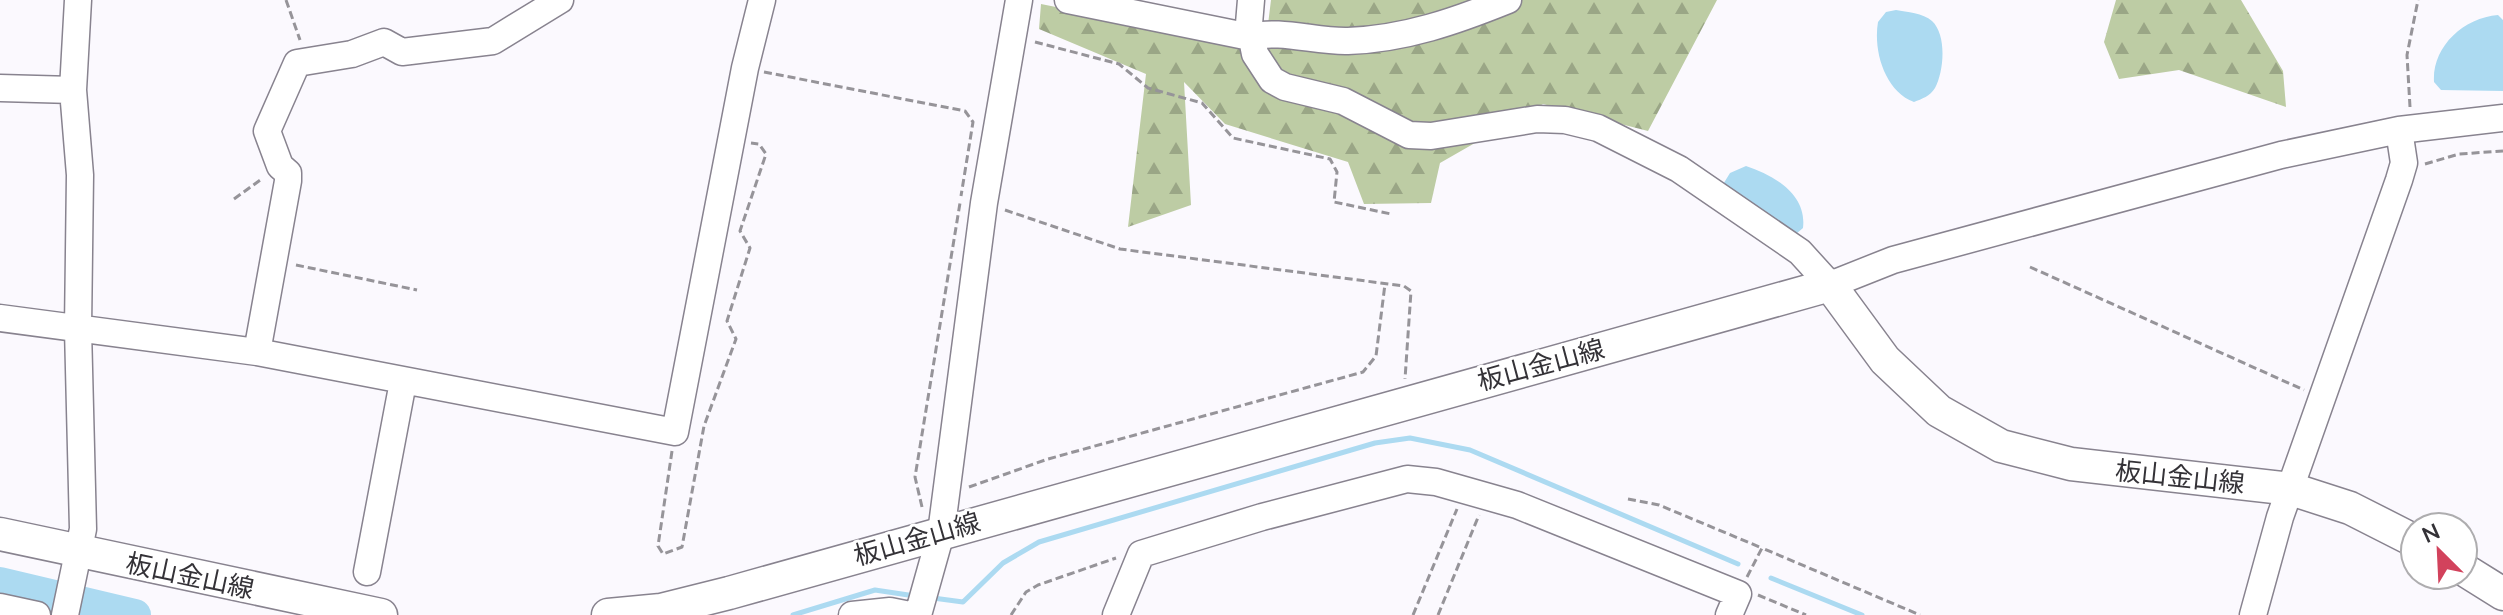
<svg xmlns="http://www.w3.org/2000/svg" width="2503" height="615" font-family="'Nunito Sans','Noto Sans JP',sans-serif">
<style>
.forest{fill:url(#forest-firs)}
.water{fill:#acdaf1}
.lines{fill:none;stroke-linecap:round;stroke-linejoin:round}
.stream{stroke:#acdaf1;stroke-width:5}
.river{stroke:#acdaf1;stroke-width:32}
.minor-casing{stroke:#88838f;stroke-width:29}
.major-casing{stroke:#88838f;stroke-width:35}
.path{stroke:#969499;stroke-width:3;stroke-dasharray:8 4;stroke-linecap:butt}
.minor{stroke:#fff;stroke-width:26}
.major{stroke:#fff;stroke-width:32}
.labels{text-anchor:middle;stroke-width:6;stroke-linejoin:round;paint-order:stroke}
.street-label{font-size:26px;fill:#343237;stroke:#fff}
</style>
<defs>
<pattern id="forest-firs" width="22" height="20" patternUnits="userSpaceOnUse" patternTransform="scale(2)"><rect width="22" height="20" fill="#bdcca4"/><path d="M5 1l3.5 6h-7zM16 11l3.5 6h-7z" fill="#9aa686"/></pattern>
</defs>
<rect width="100%" height="100%" fill="#fbf9fe"/>
<path class="forest" d="M1271 0H1717L1648 131 1543 104 1440 163 1431 203 1364 204 1348 162 1225 124 1184 82 1191 205 1128 227 1146 74 1039 29 1041 4 1265 49Z
M2116 0H2241L2283 71 2286 107 2179 70 2119 79 2104 42Z"/>
<path class="water" d="M1896 10C1907 12 1923 13 1932 21 1947 35 1944 71 1935 88 1930 96 1922 99 1914 102 1885 91 1873 51 1878 22L1886 12Z
M2498 15 2503 20V91L2441 90 2434 82C2432 47 2463 18 2498 15Z
M1746 166C1775 176 1807 194 1803 228L1796 234 1722 186 1730 173Z"/>
<g class="lines">
<path class="stream" d="M1771 578 1862 615
M933 598 963 602 1003 563 1039 542 1375 443 1410 438 1470 450 1738 564
M793 615 875 590 915 596"/>
<path class="river" d="M0 583 135 615"/>
<defs>
<path id="minor" d="M1068 0 1250 37C1280 29 1316 42 1348 41 1405 39 1456 21 1508 0
M1251 0 1249 24 1255 54 1272 80 1285 87 1343 101 1409 135 1431 136 1537 119 1565 120 1598 128 1679 169 1800 252 1830 285 1893 260 2281 155 2399 130 2503 118
M0 88 73 90
M0 318 257 352 675 432 745 68 762 0
M257 352 288 181V173L280 166 267 131 297 63 352 54 384 42 402 52 493 41 560 0
M367 572 403 382
M0 607 37 615
M65 615 83 529 78 329 80 175 73 90 78 0
M852 615 890 611 910 615
M918 615 941 533 984 203 1019 0
M1116 615 1141 554 1262 517 1407 479 1436 482 1517 505 1738 594 1729 615
M2253 615 2280 517 2399 180 2404 163 2399 130"/>
<path id="major" d="M0 534 381 615
M2463 569 2503 594
M608 615 661 610 729 593 1830 285 1885 360 1939 411 2001 446 2071 464 2291 489 2350 508 2415 541"/>
</defs>
<use href="#minor" class="minor-casing"/>
<use href="#major" class="major-casing"/>
<path class="path" d="M286 0 300 40
M1035 42 1119 64 1148 88 1202 103 1233 138 1330 159 1337 172 1334 202 1391 214
M764 72 965 111 973 122 961 196
M2410 107 2407 55 2418 0
M2425 164 2459 154 2503 151
M234 199 263 178
M1005 210 1120 249 1404 286 1411 291 1405 379
M296 265 417 290
M2030 267 2304 390
M672 451 658 546 663 554 682 547 704 426 736 339 727 321 750 248 740 231 766 154 759 144 751 143
M969 487 1048 459 1363 372 1376 356 1385 284
M1628 499 1659 505 1762 548
M922 507 915 477 960 203
M1747 577 1762 548 1920 615
M1758 595 1806 615
M1011 615 1026 592 1038 585 1116 558
M1413 615 1457 509
M1438 615 1479 515"/>
<use href="#minor" class="minor"/>
<use href="#major" class="major"/>
</g>
<g class="labels">
<g class="street-label">
<text transform="translate(1541 365) rotate(-15)" y="9">板山金山線</text>
<text transform="translate(2180 477) rotate(6)" y="9">板山金山線</text>
<text transform="translate(917 539) rotate(-16)" y="9">板山金山線</text>
<text transform="translate(190 576) rotate(12)" y="9">板山金山線</text>
</g>
</g>
<g transform="translate(2439 551) rotate(336)"><circle r="38" fill="#ffffff" stroke="#aeadaf" stroke-width="2"/>
<path d="M0-6L14 30L0 20L-14 30Z" fill="#d2425c"/>
<text y="-12" font-size="22" font-weight="bold" text-anchor="middle" fill="#343237">N</text>
</g>
</svg>
